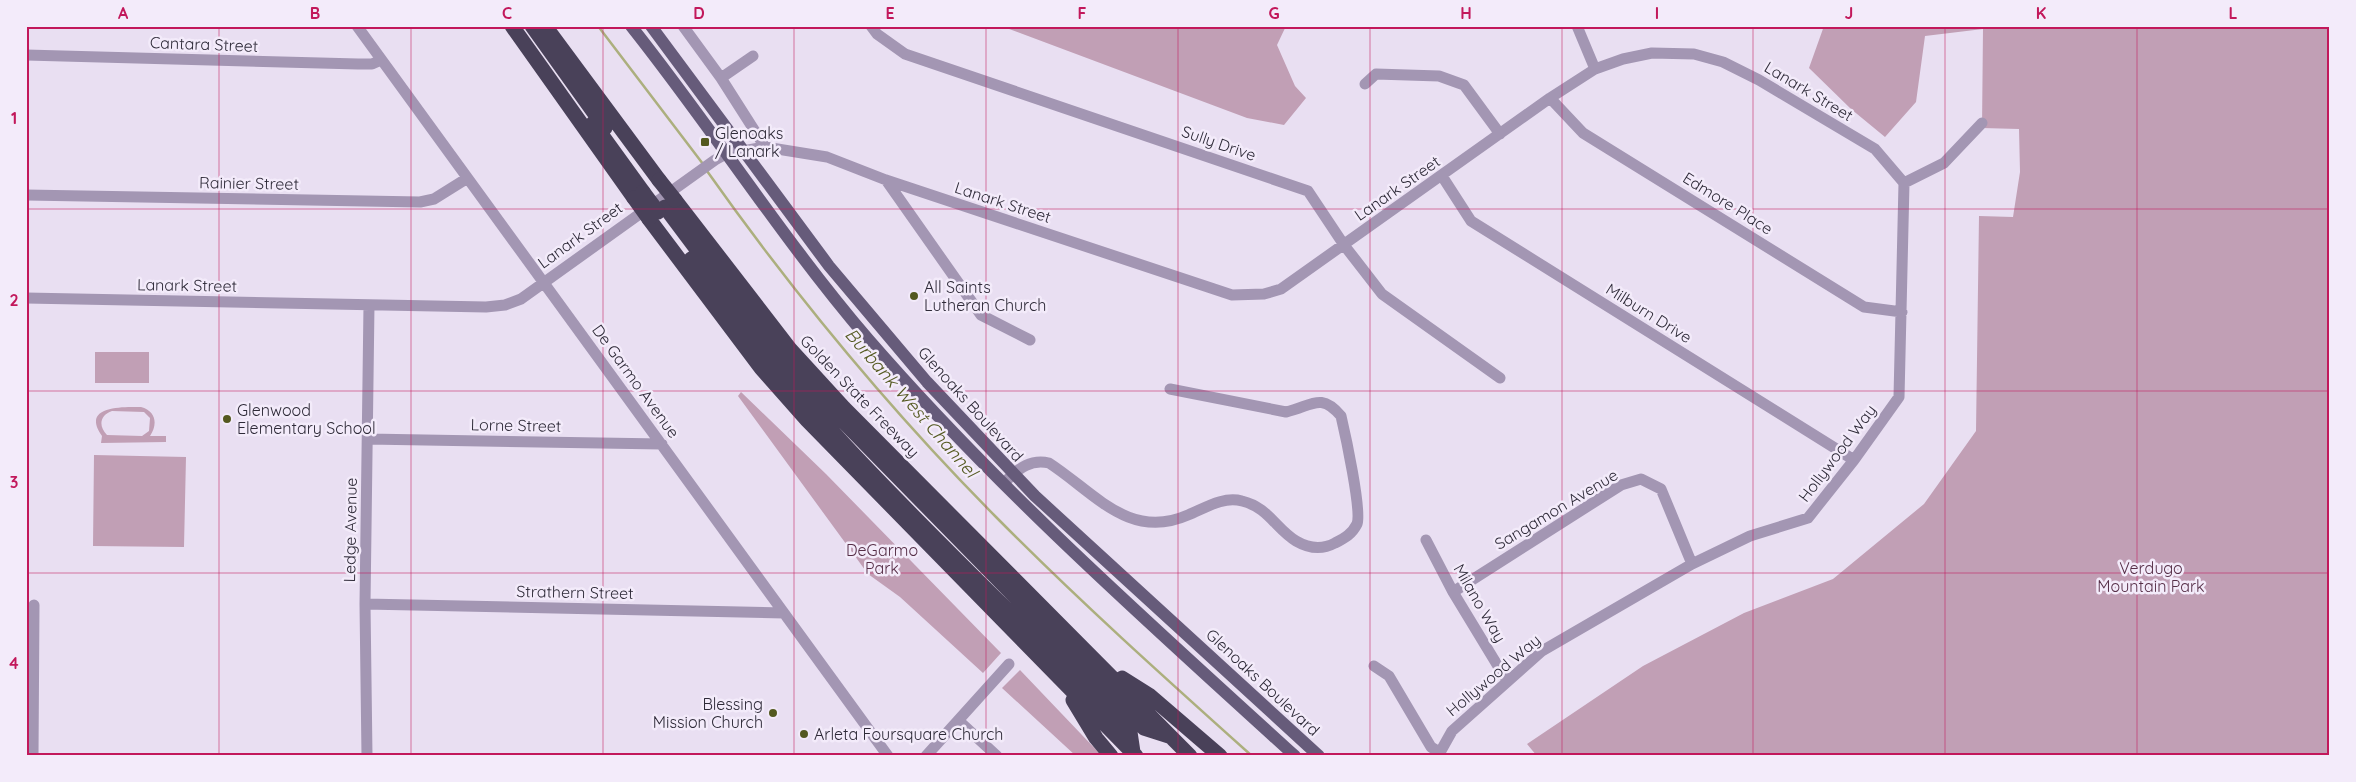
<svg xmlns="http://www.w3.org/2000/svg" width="2356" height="782" font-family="Quicksand,sans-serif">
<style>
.green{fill:#c19fb5;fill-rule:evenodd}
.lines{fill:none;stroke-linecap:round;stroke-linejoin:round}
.stream{stroke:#acaf7e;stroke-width:2.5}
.minor{stroke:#a396b3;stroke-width:11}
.major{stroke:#665b7a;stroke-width:12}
.highway{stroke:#494159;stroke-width:15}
.highway-bridge{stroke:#494159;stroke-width:15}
.grid{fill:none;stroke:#c2185b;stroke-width:1;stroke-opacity:0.55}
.poi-dot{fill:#545920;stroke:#f3ebfa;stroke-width:2}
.labels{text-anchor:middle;stroke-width:5;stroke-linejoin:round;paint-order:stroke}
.street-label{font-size:16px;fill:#2e2a38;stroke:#f3ebfa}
.poi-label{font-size:16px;fill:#2e2a38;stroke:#f3ebfa;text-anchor:start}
.park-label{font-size:16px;fill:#562e47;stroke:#f3ebfa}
.water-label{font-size:18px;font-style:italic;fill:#545920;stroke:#f3ebfa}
.neatline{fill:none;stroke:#c2185b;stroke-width:2}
.grid-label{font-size:16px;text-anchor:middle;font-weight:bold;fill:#c2185b}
</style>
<rect width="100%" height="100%" fill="#e9dff2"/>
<path class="green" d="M1001 26H1286L1277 45 1295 86 1306 98 1284 125 1247 118Z
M1824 26H2330V756H1537L1527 744 1643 666 1744 613 1833 579 1924 504 1976 431 1979 216 2013 217 2020 172 2019 129 1982 128 1983 29 1925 36 1916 102 1885 137 1851 109 1809 68Z
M95 352H149V383H95Z
M741 392 826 474 1001 653 983 673 900 597 868 574 738 396Z
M141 407C156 411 158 424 150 436H166V442L101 443 102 436C80 405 124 407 141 407ZM112 411 144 412 150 418 149 431 142 436 107 435C98 426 100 415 112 411Z
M94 455 186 457 184 547 93 546Z
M1020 670 1102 756H1076L1002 688Z"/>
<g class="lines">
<path class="stream" d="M598 26 703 164
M707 171C794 294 890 410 996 517 1078 600 1165 678 1252 756"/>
<path class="minor" d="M357 26 888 756
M683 26 721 78 765 147
M871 26 877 34 905 54 1308 191 1344 245 1382 294 1500 378
M1577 26 1595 69
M26 55 358 64H372L381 60
M721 78 753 56
M1365 84 1376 74 1439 76 1464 85 1500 134
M1550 98 1583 133 1864 307 1902 312
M1442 176 1471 221 1854 460
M886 180 981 315 1030 340
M26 195 420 202 434 199 466 179
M26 298 486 307 505 305 521 299 715 160 726 154 765 147 827 157 886 180 1232 295 1264 294 1281 289 1550 98 1595 69 1623 59 1652 53 1694 54 1723 62 1759 80 1875 149 1904 183
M368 439 662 444
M1007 480C1019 468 1031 459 1049 463 1094 492 1129 541 1188 515 1205 508 1223 496 1242 501 1268 507 1276 529 1296 541 1308 548 1322 550 1335 543 1345 538 1352 534 1357 524 1362 511 1345 433 1341 416 1320 391 1311 407 1286 412L1170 389
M1426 540 1453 592 1507 681
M1453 592 1621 485 1641 479 1661 489 1692 564
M365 604 784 613
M1374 666 1389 676 1431 747 1439 752
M959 721 997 756
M33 756 34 605
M367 756 365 604 369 305
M926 756 1009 664
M1438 756 1452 731 1542 651 1692 564 1750 536 1808 518 1854 460 1899 397 1904 183 1944 163 1982 123"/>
<path class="major" d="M631 26C713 129 783 240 868 339 999 490 1148 622 1295 756
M651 26 829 266 927 382 1035 496 1319 756"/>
<path class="highway" d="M512 26 634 198
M532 26 605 128
M545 26 659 180
M593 123 643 192
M675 200 790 349 844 408 1190 756
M665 207 725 287 794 371 1144 728 1169 736
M649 219 761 368 807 420 1136 756
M691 259C816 435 980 579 1130 732L1133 752
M1122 678 1149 695 1220 756
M1073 700 1096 738 1111 756"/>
<path class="highway-bridge" d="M659 180 675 200
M643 192 658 212
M634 198 649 219"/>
</g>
<path class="grid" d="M219 26V756M411 26V756M603 26V756M794 26V756M986 26V756M1178 26V756M1370 26V756M1562 26V756M1753 26V756M1945 26V756M2137 26V756M26 209H2330M26 391H2330M26 573H2330"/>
<g class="poi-dot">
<rect x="700" y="137" width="10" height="10" rx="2.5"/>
<circle cx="914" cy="296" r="5"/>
<circle cx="227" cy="419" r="5"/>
<circle cx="773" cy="713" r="5"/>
<circle cx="804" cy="734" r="5"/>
</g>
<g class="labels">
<g class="street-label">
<text transform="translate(204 44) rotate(2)" y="6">Cantara Street</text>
<text transform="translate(1809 91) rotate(31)" y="6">Lanark Street</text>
<text transform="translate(1219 143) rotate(19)" y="6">Sully Drive</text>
<text transform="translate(249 183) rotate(1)" y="6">Rainier Street</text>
<text transform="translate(1397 188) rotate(-35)" y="6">Lanark Street</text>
<text transform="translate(1003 202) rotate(18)" y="6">Lanark Street</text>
<text transform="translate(1728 203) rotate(32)" y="6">Edmore Place</text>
<text transform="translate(580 235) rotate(-36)" y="6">Lanark Street</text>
<text transform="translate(187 285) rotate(1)" y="6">Lanark Street</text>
<text transform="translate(1649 313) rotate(32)" y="6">Milburn Drive</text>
<text transform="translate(636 381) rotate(54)" y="6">De Garmo Avenue</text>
<text transform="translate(860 396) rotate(46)" y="6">Golden State Freeway</text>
<text transform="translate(971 404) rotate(48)" y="6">Glenoaks Boulevard</text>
<text transform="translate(516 425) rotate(1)" y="6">Lorne Street</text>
<text transform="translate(1837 453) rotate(-53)" y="6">Hollywood Way</text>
<text transform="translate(1556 509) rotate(-31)" y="6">Sangamon Avenue</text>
<text transform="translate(350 530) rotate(-89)" y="6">Ledge Avenue</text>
<text transform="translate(575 592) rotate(1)" y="6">Strathern Street</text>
<text transform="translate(1480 603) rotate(60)" y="6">Milano Way</text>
<text transform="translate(1493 675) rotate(-40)" y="6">Hollywood Way</text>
<text transform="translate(1263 682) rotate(43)" y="6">Glenoaks Boulevard</text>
</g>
<g class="poi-label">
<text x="715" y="139">Glenoaks<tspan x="715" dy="18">/ Lanark</tspan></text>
<text x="924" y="293">All Saints<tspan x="924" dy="18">Lutheran Church</tspan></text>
<text x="237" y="416">Glenwood<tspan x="237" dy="18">Elementary School</tspan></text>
<text x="763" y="710" text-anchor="end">Blessing<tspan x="763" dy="18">Mission Church</tspan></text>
<text x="814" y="740">Arleta Foursquare Church</text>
</g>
<g class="park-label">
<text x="882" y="556">DeGarmo<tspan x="882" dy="18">Park</tspan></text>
<text x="2151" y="574">Verdugo<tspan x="2151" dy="18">Mountain Park</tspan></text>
</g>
<g class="water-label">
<text transform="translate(911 403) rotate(49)" y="6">Burbank West Channel</text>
</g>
</g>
<rect width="2356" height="782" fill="none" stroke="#f3ebfa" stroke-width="55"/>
<rect x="28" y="28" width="2300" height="726" class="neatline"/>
<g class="grid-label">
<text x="123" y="19">A</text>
<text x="315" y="19">B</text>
<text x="507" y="19">C</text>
<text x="699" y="19">D</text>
<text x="890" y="19">E</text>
<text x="1082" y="19">F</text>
<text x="1274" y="19">G</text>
<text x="1466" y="19">H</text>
<text x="1657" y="19">I</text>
<text x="1849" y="19">J</text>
<text x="2041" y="19">K</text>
<text x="2233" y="19">L</text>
<text x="14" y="124">1</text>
<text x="14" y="306">2</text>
<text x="14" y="488">3</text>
<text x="14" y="669">4</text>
</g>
</svg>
